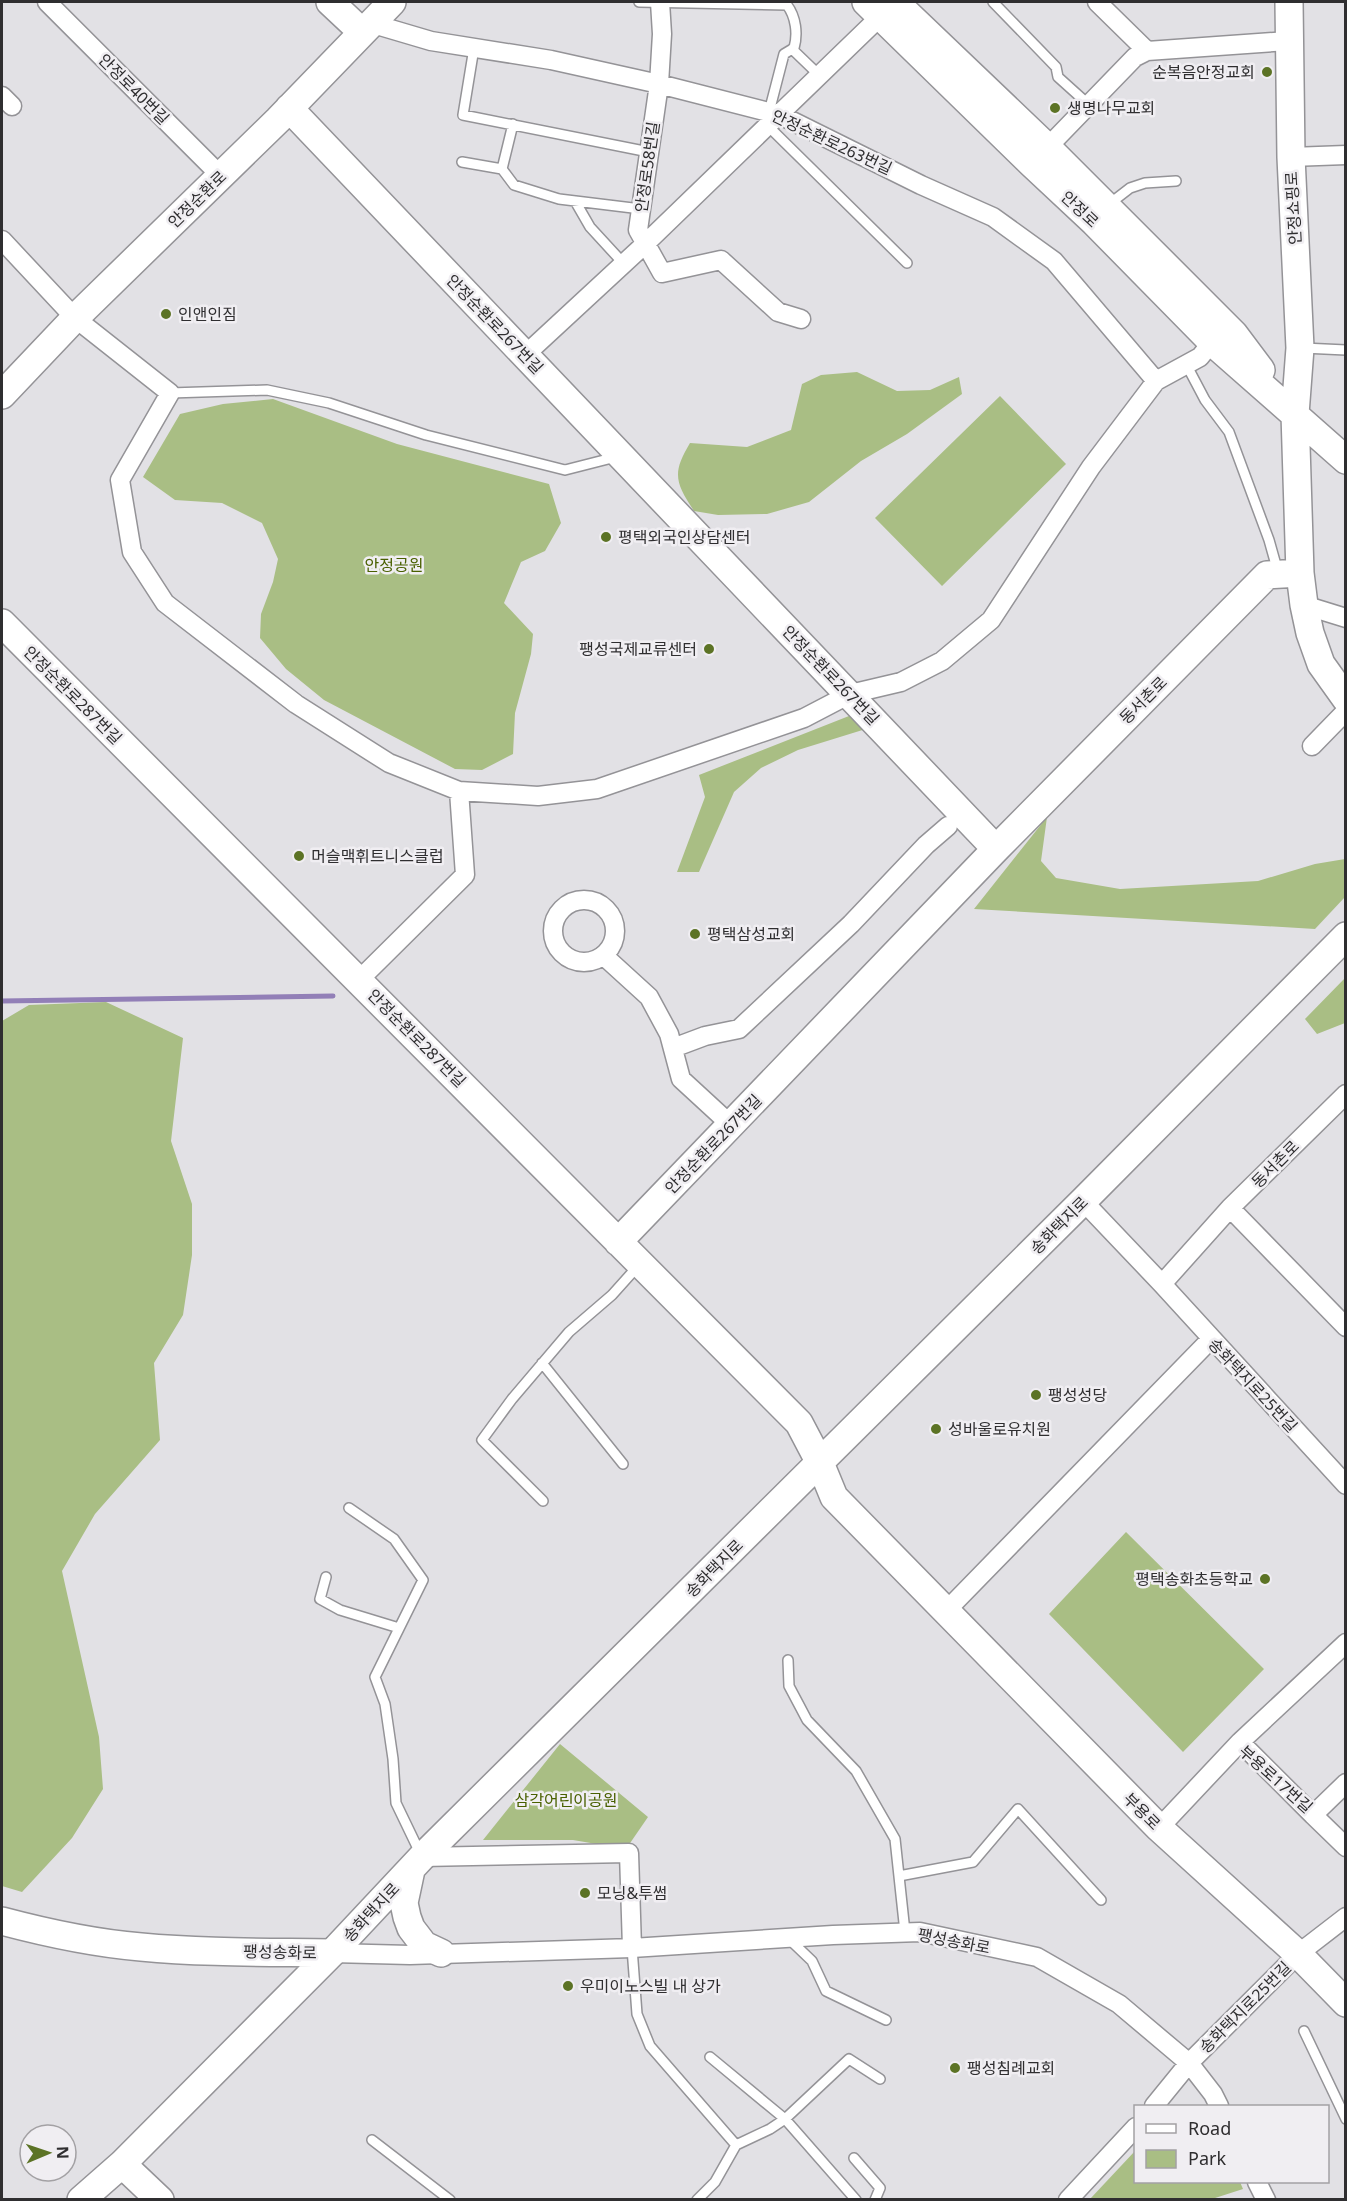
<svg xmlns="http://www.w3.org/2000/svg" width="1347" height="2201" font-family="'Noto Sans','Noto Sans KR',sans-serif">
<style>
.green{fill:#a9be84}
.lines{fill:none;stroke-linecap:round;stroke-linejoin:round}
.stream{stroke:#927fb7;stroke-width:5}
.lane-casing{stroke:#949397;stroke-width:12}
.street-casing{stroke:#949397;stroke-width:21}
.secondary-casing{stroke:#949397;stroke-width:30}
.lane{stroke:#fff;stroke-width:9}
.street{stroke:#fff;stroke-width:18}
.secondary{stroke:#fff;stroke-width:27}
.poi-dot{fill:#5c7325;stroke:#f0eef2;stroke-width:2}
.labels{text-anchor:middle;stroke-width:5;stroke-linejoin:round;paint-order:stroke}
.poi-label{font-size:16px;fill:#2f2e30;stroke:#f0eef2;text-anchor:start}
.street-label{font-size:16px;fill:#2f2e30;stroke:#f0eef2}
.park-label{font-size:16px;fill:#496000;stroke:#f0eef2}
</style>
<rect width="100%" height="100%" fill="#e2e1e5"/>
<path class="green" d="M857 372 897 391 930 390 959 377 962 394 907 434 861 461 809 502 767 514 718 515 694 511C675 482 672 473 690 443L747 447 791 430 802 384 821 375Z
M1000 396 1066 464 942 586 875 518Z
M273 399 397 444 549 484 561 523 545 551 521 562 504 603 533 634 531 654 515 713 513 754 482 770 455 769 324 700 286 669 260 638 261 614 273 582 278 559 262 523 222 503 175 500 143 477 180 414 223 404Z
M849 716 857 718 869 728 798 750 761 768 734 792 699 872H677L705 797 699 775Z
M1047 817 1041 861 1056 878 1120 889 1258 881 1315 864 1345 859V897L1315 929 974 909Z
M1345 978V1023L1317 1034 1305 1019Z
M106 1002 183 1038 171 1141 192 1204V1255L183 1315 154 1363 160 1440 95 1514 62 1571 99 1737 103 1789 72 1838 22 1892 2 1886V1021L29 1005Z
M1126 1532 1264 1669 1183 1752 1049 1614Z
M560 1744 648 1817 626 1849 573 1840H483Z
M1135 2151 1136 2182H1240L1243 2189 1212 2199H1090Z"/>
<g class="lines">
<path class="stream" d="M2 1001 333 996"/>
<defs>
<path id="lane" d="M639 2 787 5C796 17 798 34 794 48L784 54 769 112
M993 2 1056 67 1058 77 1088 104
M474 48 463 115 649 152
M792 49 820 76
M768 126 907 263
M462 162 502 169 513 124
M502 169 514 185 559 199 641 209
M575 201 590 227 624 264
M1108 205 1130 188 1145 183 1176 181
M1303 348 1346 350
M1186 364 1205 400 1229 432 1269 540 1278 572
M170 393 267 390 329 403 426 435 565 470 616 457
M542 1363 623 1464
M543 1501 482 1440 512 1399 569 1332 612 1295 638 1266
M349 1508 394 1539 423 1580 375 1677 385 1704 393 1759 396 1803 421 1855
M326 1577 320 1599 340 1610 399 1628
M788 1660 789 1686 807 1720 856 1771 895 1839 905 1932
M899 1876 973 1862 1018 1809 1101 1900
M788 1938 812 1961 826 1991 886 2020
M632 1948 637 2014 650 2046 736 2145 715 2182 697 2200
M1304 2031 1346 2119
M710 2057 785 2119 856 2200
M372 2140 450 2200
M736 2145 770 2129 785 2119 849 2059 880 2079
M854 2158 880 2188 875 2200"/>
<path id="street" d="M47 2 221 176
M660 2 662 34 659 84 638 230 662 273 721 260 778 312 801 319
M1097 2 1147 51 1288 41
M370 23 431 41 551 60 659 84 780 115 921 185 993 217 1054 261 1156 381 1200 357 1212 342
M2 96 12 106
M1041 154 1135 57 1147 51
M1291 157 1346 155
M2 240 75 318 170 393 120 480 132 552 165 603 296 704 389 763 459 791 538 796 597 789 804 718 850 694 901 682 942 661 991 620 1091 467 1156 381
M525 355 645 244 888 9
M1304 605 1346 618
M1312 746 1346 711
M553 931a31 31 0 1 1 62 0a31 31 0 1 1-62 0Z
M604 956 649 997 669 1034 681 1079 731 1125
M359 980 465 875 459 791
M673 1048 705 1036 739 1029 851 924 926 845 948 826
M1083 1201 1162 1284 1346 1485
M1230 1208 1346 1327
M1162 1284 1230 1208 1346 1094
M946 1611 1211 1339
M1240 1742 1346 1643
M1313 1815 1346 1847
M1159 1828 1240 1742 1313 1815 1346 1783
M422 1857 629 1853 632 1948
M332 1953 410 1955 632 1948 833 1935 920 1932 1037 1957 1119 2004 1189 2063 1213 2094 1219 2106
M1154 2106 1189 2063 1298 1954 1346 1917
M1257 2182 1266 2200
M1068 2200 1136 2127"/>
<path id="secondary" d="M330 2 362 32
M866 2 1031 163 1094 222 1212 342 1346 460
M895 2 1047 147 1234 334 1261 370
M1289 2 1291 157 1300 348 1295 414 1300 573 1304 605 1310 633 1321 664 1346 699
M289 108 996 849
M2 395 75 318 278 120 392 2
M2 623 799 1423 820 1463 834 1497 1159 1828 1298 1954 1346 2003
M618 1242 996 849 1267 575 1300 573
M411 1870 404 1903 407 1917 411 1928 424 1945 441 1953
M2 1921C47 1933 94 1943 141 1947 204 1953 269 1952 332 1953
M122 2164 160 2200
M81 2200 122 2164 332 1953 422 1857 1083 1201 1346 936"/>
</defs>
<use href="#lane" class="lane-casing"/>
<use href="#street" class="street-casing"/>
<use href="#secondary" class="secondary-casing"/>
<use href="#lane" class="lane"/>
<use href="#street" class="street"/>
<use href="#secondary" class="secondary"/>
</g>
<g class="poi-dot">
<circle cx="1267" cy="72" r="6"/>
<circle cx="1055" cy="108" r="6"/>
<circle cx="166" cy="314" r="6"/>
<circle cx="606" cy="537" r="6"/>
<circle cx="709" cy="649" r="6"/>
<circle cx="299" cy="856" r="6"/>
<circle cx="695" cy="934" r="6"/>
<circle cx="1036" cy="1395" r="6"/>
<circle cx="936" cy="1429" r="6"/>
<circle cx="1265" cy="1579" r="6"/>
<circle cx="585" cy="1893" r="6"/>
<circle cx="568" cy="1986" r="6"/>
<circle cx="955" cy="2068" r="6"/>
</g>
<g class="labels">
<g class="poi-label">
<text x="1255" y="78" text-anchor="end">순복음안정교회</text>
<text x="1067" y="114">생명나무교회</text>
<text x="178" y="320">인앤인짐</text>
<text x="618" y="543">평택외국인상담센터</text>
<text x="697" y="655" text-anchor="end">팽성국제교류센터</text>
<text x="311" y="862">머슬맥휘트니스클럽</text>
<text x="707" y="940">평택삼성교회</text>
<text x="1048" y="1401">팽성성당</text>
<text x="948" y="1435">성바울로유치원</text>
<text x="1253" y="1585" text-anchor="end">평택송화초등학교</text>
<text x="597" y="1899">모닝&amp;투썸</text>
<text x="580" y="1992">우미이노스빌 내 상가</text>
<text x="967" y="2074">팽성침례교회</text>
</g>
<g class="street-label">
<text transform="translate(134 89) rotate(45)" y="6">안정로40번길</text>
<text transform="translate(832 142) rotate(25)" y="6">안정순환로263번길</text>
<text transform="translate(647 167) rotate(-82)" y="6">안정로58번길</text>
<text transform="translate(197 199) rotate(-44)" y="6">안정순환로</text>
<text transform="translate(1293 208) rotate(-93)" y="6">안정쇼핑로</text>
<text transform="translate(1080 209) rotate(43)" y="6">안정로</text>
<text transform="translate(495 324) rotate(46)" y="6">안정순환로267번길</text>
<text transform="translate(831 675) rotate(46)" y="6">안정순환로267번길</text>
<text transform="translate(73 695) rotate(45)" y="6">안정순환로287번길</text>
<text transform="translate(1143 700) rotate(-45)" y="6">동서촌로</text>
<text transform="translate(417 1038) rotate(45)" y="6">안정순환로287번길</text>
<text transform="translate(713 1144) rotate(-46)" y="6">안정순환로267번길</text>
<text transform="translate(1275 1164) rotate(-45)" y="6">동서촌로</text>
<text transform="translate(1059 1225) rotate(-45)" y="6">송화택지로</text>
<text transform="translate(1253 1385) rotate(47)" y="6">송화택지로25번길</text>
<text transform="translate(714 1568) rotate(-45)" y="6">송화택지로</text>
<text transform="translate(1276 1779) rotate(42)" y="6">부용로17번길</text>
<text transform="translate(1142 1811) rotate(45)" y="6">부용로</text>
<text transform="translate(371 1912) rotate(-47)" y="6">송화택지로</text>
<text transform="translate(954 1941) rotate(11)" y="6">팽성송화로</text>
<text transform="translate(280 1952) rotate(1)" y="6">팽성송화로</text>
<text transform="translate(1245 2007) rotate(-45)" y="6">송화택지로25번길</text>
</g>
<g class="park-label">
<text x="394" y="571">안정공원</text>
<text x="566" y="1806">삼각어린이공원</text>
</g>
</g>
<rect width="1347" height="2201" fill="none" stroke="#2f2e30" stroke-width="6"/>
<rect x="1134" y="2105" width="195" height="78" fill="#f0eef2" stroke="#a3a1a4" stroke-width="1.5"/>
<rect x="1146" y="2124" width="30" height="9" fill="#ffffff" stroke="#a3a1a4" stroke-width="1.5"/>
<text x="1188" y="2135" font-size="18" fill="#2f2e30">Road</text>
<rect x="1146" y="2150" width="30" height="18" fill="#a9be84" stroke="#a3a1a4" stroke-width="1.5"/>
<text x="1188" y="2165" font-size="18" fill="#2f2e30">Park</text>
<g transform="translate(48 2153) rotate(88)"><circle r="28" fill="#f0eef2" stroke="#a3a1a4" stroke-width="1.5"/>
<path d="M0-4.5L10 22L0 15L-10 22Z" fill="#5c7325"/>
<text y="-9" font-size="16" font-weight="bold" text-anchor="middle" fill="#2f2e30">N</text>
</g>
</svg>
